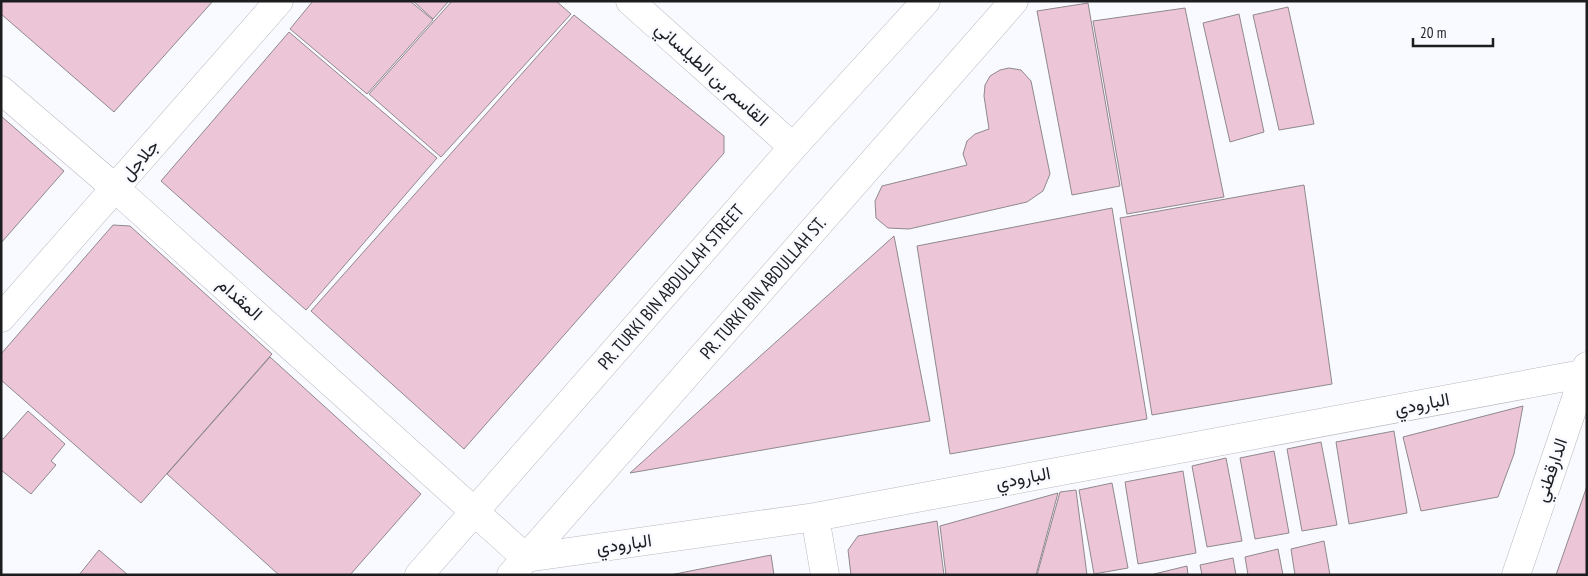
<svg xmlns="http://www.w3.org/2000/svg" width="1588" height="576" font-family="'PT Sans Narrow',Vazirmatn,sans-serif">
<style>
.building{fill:#ecc5d6;stroke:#8f898b}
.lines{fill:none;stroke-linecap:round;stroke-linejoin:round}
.minor-casing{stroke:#b9babf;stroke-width:29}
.minor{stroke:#fff;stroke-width:28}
.labels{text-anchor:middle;stroke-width:5;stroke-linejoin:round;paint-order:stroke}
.street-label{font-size:18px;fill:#1c1d1f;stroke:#f9faff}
</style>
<rect width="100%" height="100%" fill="#f9faff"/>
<path class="building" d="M1 1H213L114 112 1 14Z
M313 1H410L433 20 367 94 290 29Z
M413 1H449L433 19Z
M452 1H556L571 14 441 157 369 94Z
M1088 3 1120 186 1072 195 1037 11Z
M1288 7 1314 124 1279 130 1253 15Z
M1185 8 1224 197 1127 214 1093 21Z
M1239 14 1264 132 1230 142 1203 23Z
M574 15 724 136V153L464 449 311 311Z
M289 32 437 158 306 310 161 181Z
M1009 68 1021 70 1031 81 1050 174 1043 191 1027 202 909 229 888 228 876 218 875 201 882 186 967 165 963 154 967 141 975 134 989 129 984 96 985 85 990 76 1000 70Z
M1 116 64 171 1 243Z
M1304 185 1332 384 1152 415 1120 218Z
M1112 208 1147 419 950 454 917 246Z
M113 225 130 226 272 354 141 503 1 380V354Z
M894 236 930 421 630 473Z
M270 357 421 494 350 575H279L167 474Z
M1523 406 1514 454 1498 497 1421 511 1403 437Z
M28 411 65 444 51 461 56 465 31 494 1 470V438L3 439Z
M1394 431 1407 513 1349 524 1336 442Z
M1321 442 1337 525 1302 531 1287 449Z
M1274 451 1289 533 1255 539 1240 458Z
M1226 458 1242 541 1207 547 1192 466Z
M1183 471 1196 553 1138 564 1125 482Z
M1112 483 1128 568 1094 574 1079 490Z
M1587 486V575H1556Z
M1076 490 1087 575H1037L1060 492Z
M1058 493 1036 575H946L940 526Z
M937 521 944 575H851L848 550 858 536Z
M1324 541 1330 575H1295L1291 549Z
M1278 549 1283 575H1248L1245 557Z
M99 550 128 575H79Z
M771 555 774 575H670Z
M1233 558 1236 575H1202L1200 565Z
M1187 566 1188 575H1154V574Z"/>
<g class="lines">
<defs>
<path id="minor" d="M630 1 793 147
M1 90 115 188 526 558 815 517 1587 373
M1 318 279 1
M815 517 825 575
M419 575 793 147 926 1
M511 575 1014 1
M1516 575 1587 366"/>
</defs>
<use href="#minor" class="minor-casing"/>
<use href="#minor" class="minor"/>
</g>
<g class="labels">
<g class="street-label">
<text transform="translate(712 74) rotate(42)" y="6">القاسم بن الطيلساني</text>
<text transform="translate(140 160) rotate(-49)" y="6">جلاجل</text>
<text transform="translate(671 287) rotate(-49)" y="6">PR. TURKI BIN ABDULLAH STREET</text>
<text transform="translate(763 288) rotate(-49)" y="6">PR. TURKI BIN ABDULLAH ST.</text>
<text transform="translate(240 299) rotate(42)" y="6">المقدام</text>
<text transform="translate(1422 404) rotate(-11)" y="6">البارودي</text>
<text transform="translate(1551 470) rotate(-71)" y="6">الدارقطني</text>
<text transform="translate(1023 478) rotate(-11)" y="6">البارودي</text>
<text transform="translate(624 544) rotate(-8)" y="6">البارودي</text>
</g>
</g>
<rect width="1588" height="576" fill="none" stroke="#1c1d1f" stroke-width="5"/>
<path d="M1413 38v8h80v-8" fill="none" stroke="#1c1d1f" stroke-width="2.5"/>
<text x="1420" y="38" font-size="15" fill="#1c1d1f" stroke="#f9faff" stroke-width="4" paint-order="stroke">20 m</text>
</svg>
